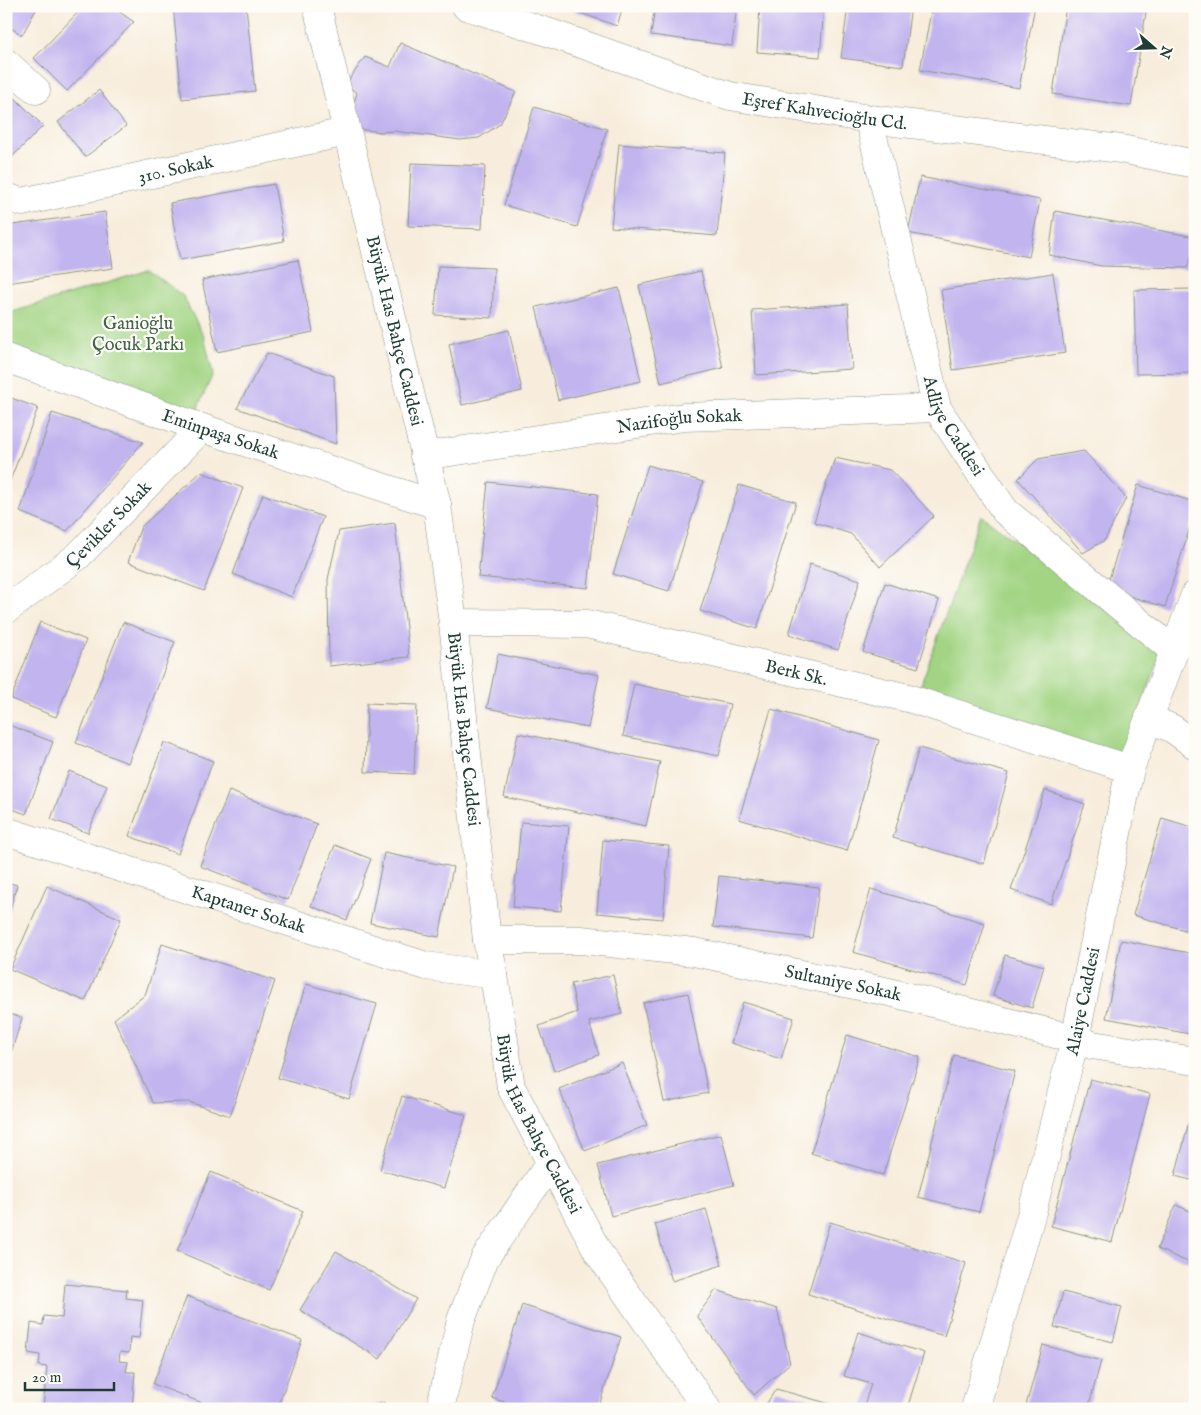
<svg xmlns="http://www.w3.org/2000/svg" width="1201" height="1415" font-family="'IM FELL English',serif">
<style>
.green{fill:#a2d483;stroke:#60885c}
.building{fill:#c1b4ef}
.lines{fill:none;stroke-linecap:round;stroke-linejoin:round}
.minor-casing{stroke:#8c9588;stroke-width:29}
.tertiary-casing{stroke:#8c9588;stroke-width:29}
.minor{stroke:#fff;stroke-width:28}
.tertiary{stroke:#fff;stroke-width:28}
.labels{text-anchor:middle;stroke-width:4.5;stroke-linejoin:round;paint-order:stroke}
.street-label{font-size:18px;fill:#1f3d34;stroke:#fdfcf7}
.park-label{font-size:18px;fill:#406348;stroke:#fdfcf7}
</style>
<rect width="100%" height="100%" fill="#fdfcf7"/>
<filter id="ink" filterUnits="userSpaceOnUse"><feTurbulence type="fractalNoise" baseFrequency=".02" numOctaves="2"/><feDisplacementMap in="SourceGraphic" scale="10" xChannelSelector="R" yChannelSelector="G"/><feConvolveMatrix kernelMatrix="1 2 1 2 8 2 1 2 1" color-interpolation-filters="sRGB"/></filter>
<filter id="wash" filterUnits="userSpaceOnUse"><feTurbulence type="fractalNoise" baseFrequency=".0096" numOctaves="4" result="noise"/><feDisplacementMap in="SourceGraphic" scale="20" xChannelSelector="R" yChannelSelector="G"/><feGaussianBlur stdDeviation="1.12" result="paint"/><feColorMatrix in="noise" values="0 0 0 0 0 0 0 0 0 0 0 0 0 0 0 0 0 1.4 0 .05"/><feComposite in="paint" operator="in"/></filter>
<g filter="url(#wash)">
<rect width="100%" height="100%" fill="#f8eddc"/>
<path class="green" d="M149 270 183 296 204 337 213 374 195 414 6 345V314Z
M981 515 1069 581 1161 654 1122 757 919 690Z"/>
<g id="blocks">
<path class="building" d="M6 6H38L22 35 6 25Z
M84 6H111L134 22 67 91 34 58Z
M173 6H246L255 91 182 99Z
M561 6H623L617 26Z
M655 6H737L732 46 651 35Z
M760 6H824L820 57 757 52Z
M848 6H911L903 66 841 58Z
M932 6H1035L1019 88 920 70Z
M1066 6H1147L1131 106 1053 94Z
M400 43 516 92 500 124 479 138 460 140 394 131 381 132 357 129 350 116 357 93 346 84 365 57 390 67Z
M6 89 43 126 6 163Z
M99 90 126 126 85 157 58 122Z
M534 107 607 129 577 227 504 205Z
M619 144 725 153 717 236 611 227Z
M411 163 485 166 482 229 408 226Z
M920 177 1040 200 1029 257 908 233Z
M274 184 284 241 180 260 170 203Z
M1055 211 1195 237V247L1187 268 1101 266 1049 255Z
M105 212 113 268 6 283V226Z
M298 260 313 332 217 352 202 280Z
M438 266 494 268 492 318 435 315Z
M701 271 723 368 661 383 639 285Z
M1053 273 1065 353 953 370 941 290Z
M619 288 641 381 558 400 536 307Z
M1195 289V373L1136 374 1134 290Z
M848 304 852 369 756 375 752 310Z
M509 330 522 391 462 405 449 344Z
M267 353 334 376 336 444 237 408Z
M6 396 38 408 6 491Z
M52 413 143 442 67 531 20 512Z
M1084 451 1126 498 1105 540 1083 553 1018 479 1038 459Z
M835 458 890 470 934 516 880 567 851 534 814 522Z
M648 465 703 482 669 591 613 574Z
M201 472 243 488 204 591 128 562 141 527Z
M488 482 598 494 588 588 478 577Z
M739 485 796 502 757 629 700 611Z
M1138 485 1195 502V511L1165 607 1106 589Z
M263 494 323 517 292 597 233 574Z
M395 523 409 657 329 666 328 579 339 531Z
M810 564 860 580 838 650 789 634Z
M885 583 939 600 918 668 863 652Z
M40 622 86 640 56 717 11 699Z
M123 622 175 642 128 763 76 743Z
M498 654 599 675 588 728 487 708Z
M634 684 730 704 719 756 623 736Z
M367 703 417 705 414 774 365 772Z
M771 709 879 740 847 851 739 819Z
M6 724 53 742 26 814 6 807Z
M518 733 660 762 646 826 504 797Z
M164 742 213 761 178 854 129 836Z
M919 748 1009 773 984 864 893 838Z
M69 771 107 786 88 833 51 819Z
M1045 790 1085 804 1051 904 1011 890Z
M229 791 317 824 288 900 200 866Z
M1162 818 1195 828V933L1133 915Z
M521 822 569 826 561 911 513 907Z
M603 840 669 846 663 919 597 913Z
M335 845 371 859 347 920 311 906Z
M384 853 453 867 439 937 370 923Z
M719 876 819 887 812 938 713 927Z
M6 882 17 885 7 920 6 919Z
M47 886 121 919 85 1001 10 969Z
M871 889 985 923 967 985 853 952Z
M1121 940 1195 954V1035L1106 1018Z
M162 944 275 981 230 1116 189 1102 153 1103 114 1019 145 995Z
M1005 955 1044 966 1032 1008 993 996Z
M613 975 622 1014 589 1022 599 1055 554 1071 539 1026 577 1012 571 984Z
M306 984 377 1004 349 1099 278 1078Z
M688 993 708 1093 664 1102 643 1003Z
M743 1002 794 1018 781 1059 731 1043Z
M6 1013 22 1018 7 1065H6Z
M847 1035 920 1057 883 1175 811 1153Z
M954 1055 1015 1071 979 1212 918 1197Z
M622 1063 647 1125 585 1151 559 1089Z
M1090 1079 1150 1094 1112 1242 1051 1226Z
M402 1096 466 1115 444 1188 380 1170Z
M1194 1103H1195V1181L1175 1176Z
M721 1134 734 1185 611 1216 598 1165Z
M211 1172 303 1211 269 1290 177 1251Z
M1176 1205 1195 1213V1265L1157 1249Z
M706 1209 722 1265 672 1281 655 1224Z
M830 1222 966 1263 944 1336 808 1294Z
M336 1251 416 1299 380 1359 300 1310Z
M65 1284 127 1290 126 1298 143 1300 139 1338 130 1337 129 1353 120 1352 119 1361 128 1362 126 1372H135L132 1409 43 1408 47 1367 39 1366 40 1355 28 1353 31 1323 43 1325 44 1316 62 1318Z
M716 1290 777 1309 790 1363 754 1395 697 1316Z
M1063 1292 1122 1307 1113 1342 1054 1327Z
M187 1296 302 1340 277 1409H218L153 1384Z
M522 1305 621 1337 598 1409H525L492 1398Z
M858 1332 924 1353 907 1409H863L871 1384 844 1376Z
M1043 1345 1101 1361 1088 1409H1025Z
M776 1389 845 1408V1409H763Z
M384 1402 382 1409H367Z"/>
</g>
</g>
<g filter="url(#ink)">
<use href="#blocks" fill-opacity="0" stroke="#8c9588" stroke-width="1"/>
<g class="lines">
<defs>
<g id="minor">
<path id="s1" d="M317 6 437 505 453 623 487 940 494 975 511 1087 598 1252 707 1409"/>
<path id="s2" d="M466 6 547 32 730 96 869 119 1121 149 1195 164"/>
<path d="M6 63 36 90"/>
<path id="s3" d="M6 197 22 202 346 132"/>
<path id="s4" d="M6 358 202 428 437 505"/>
<path id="s5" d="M424 456 684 417 937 408"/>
<path id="s6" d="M6 610 78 556 202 428"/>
<path id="s7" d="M453 623 587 624 908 698 1130 769"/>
<path d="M1149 718 1173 729 1195 745"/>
<path id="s8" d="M6 831 426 966 494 975"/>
<path id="s9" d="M487 940H581L694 952 889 992 1075 1039 1092 1045 1195 1061"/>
<path d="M440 1409 461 1320 485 1258 551 1162"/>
</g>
<g id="tertiary">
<path id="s10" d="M869 119 937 408 1005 511 1174 651"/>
<path id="s11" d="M975 1409 1032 1212 1075 1039 1130 769 1195 595"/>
</g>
</defs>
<use href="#minor" class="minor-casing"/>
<use href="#tertiary" class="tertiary-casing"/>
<use href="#minor" class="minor"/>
<use href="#tertiary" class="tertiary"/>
</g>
</g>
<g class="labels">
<g class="street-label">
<text dy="6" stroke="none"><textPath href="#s2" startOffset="375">Eşref Kahvecioğlu Cd.</textPath></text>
<text dy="6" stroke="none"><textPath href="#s3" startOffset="174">310. Sokak</textPath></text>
<text dy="6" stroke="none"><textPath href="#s1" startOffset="334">Büyük Has Bahçe Caddesi</textPath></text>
<text dy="6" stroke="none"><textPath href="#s5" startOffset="258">Nazifoğlu Sokak</textPath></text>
<text dy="6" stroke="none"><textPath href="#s10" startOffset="320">Adliye Caddesi</textPath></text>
<text dy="6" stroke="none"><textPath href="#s4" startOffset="228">Eminpaşa Sokak</textPath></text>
<text dy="6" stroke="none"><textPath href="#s6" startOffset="134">Çevikler Sokak</textPath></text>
<text dy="6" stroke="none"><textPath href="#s7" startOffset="349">Berk Sk.</textPath></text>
<text dy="6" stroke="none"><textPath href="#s1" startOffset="739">Büyük Has Bahçe Caddesi</textPath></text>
<text dy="6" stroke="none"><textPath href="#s8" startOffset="255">Kaptaner Sokak</textPath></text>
<text dy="6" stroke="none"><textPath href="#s9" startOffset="360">Sultaniye Sokak</textPath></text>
<text dy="6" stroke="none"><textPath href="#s11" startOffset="422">Alaiye Caddesi</textPath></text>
<text dy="6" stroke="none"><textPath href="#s1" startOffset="1144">Büyük Has Bahçe Caddesi</textPath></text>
</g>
<g class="park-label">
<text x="138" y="329">Ganioğlu<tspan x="138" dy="21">Çocuk Parkı</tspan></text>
</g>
</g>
<rect width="1201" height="1415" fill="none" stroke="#fdfcf7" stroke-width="25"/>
<g transform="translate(1154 48) rotate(110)" stroke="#fdfcf7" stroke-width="4" paint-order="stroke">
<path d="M0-4L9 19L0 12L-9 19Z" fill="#1f3d34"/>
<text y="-8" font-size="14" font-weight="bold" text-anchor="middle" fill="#1f3d34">N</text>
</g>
<path d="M25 1382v8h89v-8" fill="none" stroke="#1f3d34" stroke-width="2.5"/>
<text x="32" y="1382" font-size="15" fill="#1f3d34" stroke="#fdfcf7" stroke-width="4" paint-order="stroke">20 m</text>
</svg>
